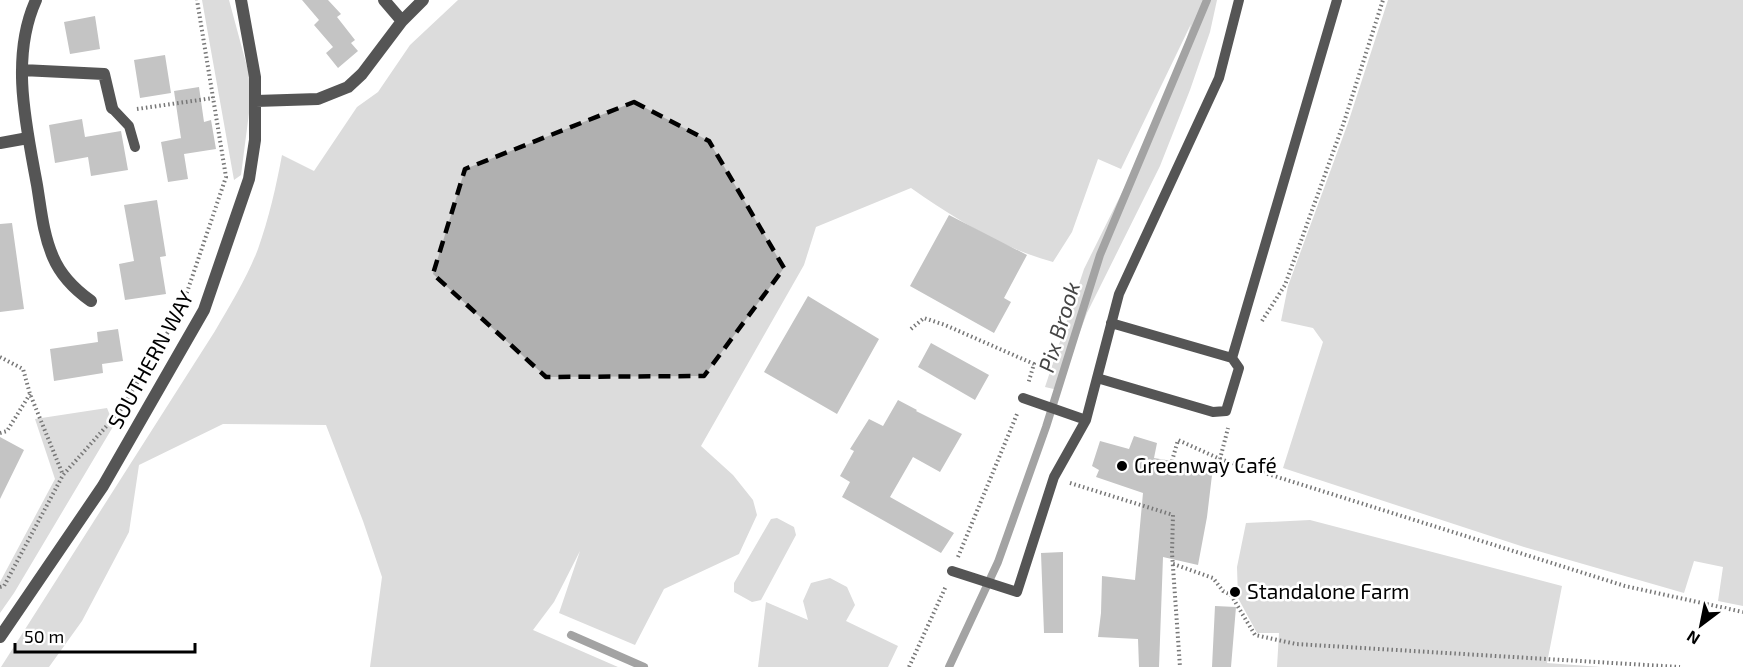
<svg xmlns="http://www.w3.org/2000/svg" width="1743" height="667" font-family="'Exo 2',sans-serif">
<style>
.green{fill:#dcdcdc}
.lines{fill:none;stroke-linecap:round;stroke-linejoin:round}
.stream{stroke:#a3a3a3;stroke-width:8}
.building{fill:#c4c4c4}
.path{stroke:#777;stroke-width:4;stroke-dasharray:1.5 3;stroke-linecap:butt}
.lane{stroke:#555;stroke-width:10}
.street{stroke:#555;stroke-width:12}
.marked{fill:#000;fill-opacity:0.2;stroke:#000;stroke-width:4.5;stroke-dasharray:12 8;stroke-linejoin:round}
.poi-dot{fill:#000;stroke:#fff;stroke-width:2}
.labels{text-anchor:middle;stroke-width:5;stroke-linejoin:round;paint-order:stroke}
.street-label{font-size:21px;fill:#000;stroke:#fff}
.poi-label{font-size:21px;fill:#000;stroke:#fff;text-anchor:start}
.water-label{font-size:22px;font-style:italic;fill:#444;stroke:#fff}
</style>
<rect width="100%" height="100%" fill="#fff"/>
<path class="green" d="M202 0H229L249 74V113L241 175 234 180Z
M458 0H1217L1210 32 1190 90 1160 166 1087 313 1058 390 1045 387 1084 269 1142 152 1182 55 1191 24 1121 169 1098 159 1072 232 1053 262C1001 248 954 218 911 188L816 227 804 265 701 446 733 475 753 500 757 515 739 554 664 589 635 645 559 613 580 551 554 602 533 630 618 667H370L382 577 363 521 326 425 223 424 139 465 129 532 82 621 49 667H1L215 331C230 305 247 278 258 249 269 218 276 187 282 155L314 171 357 107 378 92 410 45Z
M1388 0H1743V606L1718 601 1723 567 1694 561 1684 593 1524 547 1283 468 1323 342 1313 328 1281 321 1288 286 1348 123Z
M107 408 114 425 14 593 0 613V582L55 479 35 419Z
M777 518 794 527 796 535 761 600 752 602 734 592V583L771 519Z
M1310 520 1562 586 1547 663 1601 667H1277L1279 633H1257L1238 598 1237 567 1246 523Z
M830 578 847 587 855 605 846 621 898 646 888 667H758L766 602 808 620 803 601 811 583Z"/>
<g class="lines">
<path class="stream" d="M571 635 644 667
M949 667 998 562 1046 427 1100 255 1207 0"/>
</g>
<path class="building" d="M302 0H328L341 14 337 17 355 40 351 43 358 51 338 68 326 53 333 47 314 25 319 20Z
M95 16 100 49 70 54 64 22Z
M165 55 171 93 140 98 134 60Z
M199 87 204 122 211 120 216 149 184 154 188 179 168 182 161 142 181 138 182 145 174 91Z
M82 119 85 137 121 131 128 170 91 176 88 157 55 163 49 125Z
M157 200 166 256 160 257 166 294 125 300 119 264 134 261 124 205Z
M949 215 1027 255 1004 298 1011 302 994 333 910 286Z
M12 223 24 309 0 312V224Z
M808 296 879 339 837 414 764 372Z
M118 329 123 361 102 364 103 373 54 381 50 349 98 342 97 332Z
M931 343 989 375 975 400 918 367Z
M898 400 917 410 916 411 962 434 940 472 913 457 890 497 954 533 941 553 842 497 850 482 840 476 854 451 850 449 869 419 883 426Z
M1134 436 1157 443 1154 458 1172 461 1212 475 1207 517 1198 565 1163 557 1159 667H1139L1138 639 1098 637 1101 613 1102 576 1135 580 1143 493 1096 477 1099 470 1092 466 1100 441 1129 449Z
M0 437 24 450 0 499Z
M1063 552V633H1044L1041 553Z
M1215 606 1236 607 1231 667H1212Z"/>
<g class="lines">
<path class="path" d="M137 109 213 98
M181 310 226 177 197 0
M1262 321 1285 285 1344 122 1383 0
M911 329 924 318 945 325 1034 364 1028 384
M0 357 23 369 30 394 63 475
M0 433 7 431 30 394
M1220 459 1625 586 1743 612
M1172 461 1178 440 1220 459 1228 428
M1070 483 1173 515 1172 553 1180 667
M958 557 1017 414
M1173 564 1213 578 1223 591 1231 595 1255 635 1296 644 1680 667
M0 587 4 586 63 475 120 411 171 327
M909 667 946 586"/>
<path class="lane" d="M112 108 129 126 135 147
M1232 358 1337 0
M1097 378 1213 412 1226 411 1239 368 1232 358 1111 323
M1023 398 1086 420
M952 571 1017 592 1054 477 1086 420 1119 294 1219 78 1239 0"/>
<path class="street" d="M36 0C10 57 26 125 37 185 41 209 43 234 53 257 61 276 74 289 91 301
M384 0 402 21
M22 70 104 74 112 108
M256 101 318 99 348 87 362 74 402 21 423 0
M0 143 28 138
M0 637 103 486 204 310 249 179 255 140V77L241 0"/>
</g>
<path class="marked" d="M634 102 709 141 784 268 704 376 546 377 433 274 465 169Z"/>
<g class="poi-dot">
<circle cx="1122" cy="466" r="6"/>
<circle cx="1235" cy="592" r="6"/>
</g>
<g class="labels">
<g class="street-label">
<text transform="translate(151 360) rotate(-61)" y="7">SOUTHERN WAY</text>
</g>
<g class="poi-label">
<text x="1134" y="473">Greenway Café</text>
<text x="1247" y="599">Standalone Farm</text>
</g>
<g class="water-label">
<text transform="translate(1059 327) rotate(-73)" y="8">Pix Brook</text>
</g>
</g>
<g transform="translate(1701 625) rotate(212)" stroke="#ffffff" stroke-width="4.5" paint-order="stroke">
<path d="M0-4.5L10 22L0 15L-10 22Z" fill="#000000"/>
<text y="-9" font-size="16" font-weight="bold" text-anchor="middle" fill="#000000">N</text>
</g>
<path d="M15 643v9h180v-9" fill="none" stroke="#000000" stroke-width="3"/>
<text x="24" y="643" font-size="18" fill="#000000" stroke="#ffffff" stroke-width="4.5" paint-order="stroke">50 m</text>
</svg>
